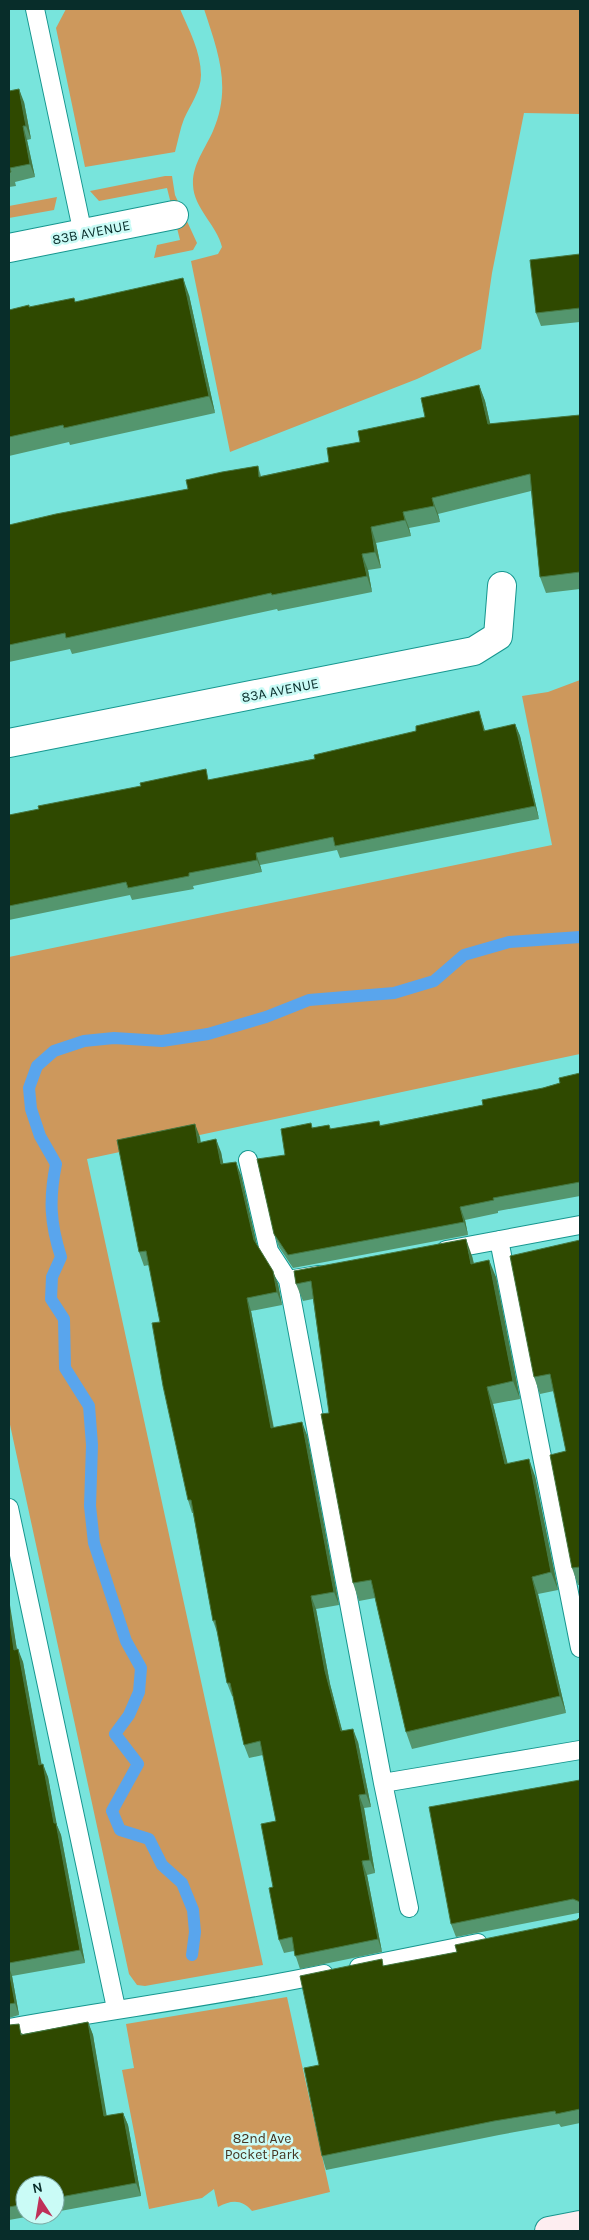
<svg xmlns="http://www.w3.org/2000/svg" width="589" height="2240" font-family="Karla,sans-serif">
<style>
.green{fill:#cd985c}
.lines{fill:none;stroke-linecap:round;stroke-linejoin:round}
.stream{stroke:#59a5ed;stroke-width:12}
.lane-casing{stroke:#16968f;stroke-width:20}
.street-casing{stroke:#16968f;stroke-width:30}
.secondary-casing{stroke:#16968f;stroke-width:30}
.lane{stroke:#fff;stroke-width:18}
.street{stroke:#fff;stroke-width:28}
.secondary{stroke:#fdedf0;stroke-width:28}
.wall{fill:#54966e}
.shaded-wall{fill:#457842}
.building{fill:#2f4900;stroke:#457842}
.labels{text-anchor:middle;stroke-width:5;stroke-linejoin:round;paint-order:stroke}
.street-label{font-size:14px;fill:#082d2a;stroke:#cafbf6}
.park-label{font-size:14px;fill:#453421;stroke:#cafbf6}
</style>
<rect width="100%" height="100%" fill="#78e4dc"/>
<path class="green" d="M66 9H180C189 30 201 52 201 75 201 91 190 105 184 119 180 129 178 141 175 152L85 167 56 28Z
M204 9H580V114L524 113 492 273 481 349 417 379 230 452 191 261 218 254 222 247C217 225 194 209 193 185 192 165 205 149 213 131 232 87 218 52 204 9Z
M165 176H172L175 195 197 243 193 250 154 258 157 245 180 240 167 188 99 201 90 191Z
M57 197 54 210 9 218V206Z
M580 680V1054L87 1159 263 1965 145 1986 137 1985 129 1974 9 1420V957L552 845 522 696 548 692Z
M287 1997 330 2192 252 2211C242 2199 231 2200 218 2207L214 2189 202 2198 149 2209 122 2070 134 2068 126 2024Z"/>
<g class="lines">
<path class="stream" d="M192 1955 195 1932 193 1910 182 1883 162 1865 149 1839 120 1830 112 1811 138 1764 115 1734 129 1715 139 1692 141 1668 126 1641 94 1543 90 1506 92 1445 89 1406 65 1368 64 1319 51 1299 52 1277 61 1257C50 1223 49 1199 56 1164L40 1136 31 1109 29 1088 37 1066 54 1051 84 1041 114 1038 162 1041 208 1034 266 1017 309 1000 394 993 434 981 464 955 509 942 580 937"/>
<defs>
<path id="lane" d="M35 9 83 234
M248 1160 269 1251 288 1280
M499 1240 580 1648
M446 1250 580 1225
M318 1275 288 1280 383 1783 409 1908
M9 1508 116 2008
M383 1783 580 1750
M359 1967 478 1943
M9 2028C114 2009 219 1996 324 1974"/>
<path id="street" d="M9 248 174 215
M9 743 474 651 498 636 502 586"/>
<path id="secondary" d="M549 2231 580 2225"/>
</defs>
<use href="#lane" class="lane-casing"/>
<use href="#street" class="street-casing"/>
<use href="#secondary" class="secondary-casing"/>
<use href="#lane" class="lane"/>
<use href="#street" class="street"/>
<use href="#secondary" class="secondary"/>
</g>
<path class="wall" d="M9 91 24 102 31 139 27 140 35 177 15 182 16 186 9 187Z
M580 254V322L541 326 536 313Z
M189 295 215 413 70 445 69 442 9 456V310L75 302Z
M479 385 485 401 490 424 580 415V589L546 593 540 577 531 491 438 514 440 522 409 528 411 536 376 543 381 568 368 570 372 592 278 611 277 609 72 654 70 649 9 662V525L188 489 258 466 261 476 329 462 360 442 425 417Z
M483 724 485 731 515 724 520 736 539 819 340 858 337 850 260 865 262 872 193 886 194 889 132 900 130 895 9 920V815L210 780Z
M580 1073V1196L498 1211V1213L465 1220 468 1235 293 1268 279 1247 274 1234 285 1155 312 1128 329 1125 331 1129 381 1125 483 1105 560 1083Z
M200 1137V1142L221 1152 223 1164 241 1175 257 1245 278 1284 282 1305 251 1311 274 1428 307 1435 339 1605 316 1609 330 1684 342 1731 358 1742 371 1807 364 1808 375 1873 367 1875 382 1952 300 1969 294 1951 284 1953 279 1940 273 1887 276 1821 263 1755 249 1758 244 1745 233 1696H232L227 1683 217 1632 213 1621 193 1513H192L188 1500 160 1322 149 1265 144 1266 139 1252Z
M580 1240V1585H578L572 1568 566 1451 554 1391 540 1394 534 1377Z
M472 1256 474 1263 496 1277 520 1399 493 1404 507 1463 535 1476 558 1590 538 1594 566 1713 412 1749 406 1732 375 1598 359 1601 353 1583 313 1299 303 1301 296 1284 294 1271Z
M9 1603 17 1650 23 1662 41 1764 48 1777 56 1823 61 1835 85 1963 12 1976 19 2015 9 2018Z
M580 1780V1913H578L456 1937 451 1924Z
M580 1917V2123L561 2127 559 2124 499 2135 326 2170 322 2156 319 2065 384 1966 457 1952 577 1920Z
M88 2022 93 2035 106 2116 123 2113 128 2125 141 2196 55 2212V2185H25V2215H37L9 2220V2025L23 2034Z"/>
<path class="shaded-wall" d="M19 89 24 102 31 139 26 126Z
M23 126 27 140 35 177 30 164Z
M183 278 189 295 215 413 209 396Z
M479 385 485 401 494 440 488 424Z
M432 498 438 514 440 522 434 506Z
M403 512 409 528 411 536 405 520Z
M371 527 376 543 381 568 375 552Z
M362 554 368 570 372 592 367 576Z
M479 711 483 724 488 744 484 731Z
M515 724 520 736 539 819 535 806Z
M256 853 260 865 262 872 257 860Z
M195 1124 200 1137 203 1156 198 1143Z
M216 1139 221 1152 226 1177 221 1164Z
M236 1162 241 1175 259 1254 254 1240Z
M460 1207 465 1220 468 1235 464 1222Z
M466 1239 472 1256 477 1281 471 1264Z
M489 1260 496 1277 520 1399 513 1381Z
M273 1271 278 1284 282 1305 277 1292Z
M247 1298 251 1311 276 1441 271 1428Z
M487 1387 493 1404 512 1481 505 1464Z
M302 1422 307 1435 339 1605 334 1592Z
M529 1459 535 1476 558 1590 551 1572Z
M532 1577 538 1594 566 1713 560 1696Z
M311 1596 316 1609 330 1684 346 1745 341 1731 325 1671Z
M9 1603 10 1605 19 1663 14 1650 9 1615Z
M18 1649 23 1662 44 1777 39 1765Z
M353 1729 358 1742 371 1807 366 1794Z
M43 1764 48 1777 59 1836 54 1823Z
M359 1795 364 1808 375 1873 370 1860Z
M56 1823 61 1835 85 1963 80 1950Z
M362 1861 367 1875 382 1952 378 1939Z
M9 1967 12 1976 19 2015 15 2003Z
M88 2022 93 2035 109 2129 104 2116Z
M123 2113 128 2125 141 2196 136 2183Z"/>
<path class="building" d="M19 89 26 126H23L30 164 10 168 11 172 9 173V91Z
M580 254V308L536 313 530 260Z
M183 278 209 396 64 428 63 425 9 437V310L29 305V307L74 298 75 302Z
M479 385 488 424 580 415V572L540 577 530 474 432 498 434 506 403 512 405 520 371 527 375 552 362 554 367 576 272 595 271 593 66 638 65 633 9 645V525L56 514 188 489 186 480 222 472 258 466 259 477 329 462 327 448 360 442 358 431 425 417 421 398Z
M479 711 484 731 515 724 535 806 335 846 333 837 256 853 257 860 189 873V876L128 888 126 882 9 906V815L39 809 38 806 141 786 140 783 206 769 208 780 315 759 314 755 416 731V726Z
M580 1073V1182L493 1198 494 1200 460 1207 464 1222 288 1255 274 1234 257 1159 285 1155 281 1129 311 1123 312 1128 329 1125 330 1129 379 1121 380 1126 483 1105 482 1100 543 1088 560 1083 559 1078Z
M195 1124 198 1143 216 1139 221 1164 236 1162 254 1240 273 1271 277 1292 247 1298 271 1428 302 1422 334 1592 311 1596 325 1671 341 1731 353 1729 366 1794 359 1795 370 1860 362 1861 378 1939 295 1956 292 1937 279 1940 269 1888 273 1887 261 1824 276 1821 260 1741 244 1745 230 1683H227L215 1620 213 1621 191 1500H188L163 1386 152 1323 160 1322 146 1251 139 1252 117 1140Z
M466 1239 471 1264 489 1260 513 1381 487 1387 505 1464 529 1459 551 1572 532 1577 560 1696 406 1732 371 1580 353 1583 321 1414 329 1413 311 1281 296 1284 294 1271Z
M580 1240V1567L572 1568 550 1455 566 1451 550 1374 534 1377 510 1256Z
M9 1615 14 1650 18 1649 39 1765 43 1764 54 1823H56L80 1950 9 1963Z
M580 1780V1902L573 1899 451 1924 429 1807Z
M580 1917V2109L556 2114 555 2111 494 2121 322 2156 304 2068 319 2065 300 1976 382 1959 383 1966 457 1952 455 1945 577 1920Z
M9 1970 15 2003 9 2004Z
M88 2022 104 2116 123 2113 136 2183 55 2198V2185H25V2204L9 2207V2025L19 2024 21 2035Z"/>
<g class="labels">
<g class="street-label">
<text transform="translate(91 232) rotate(-11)" y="5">83B AVENUE</text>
<text transform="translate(280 690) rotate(-11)" y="5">83A AVENUE</text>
</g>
<g class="park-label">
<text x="262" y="2143">82nd Ave<tspan x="262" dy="16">Pocket Park</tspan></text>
</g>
</g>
<rect width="589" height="2240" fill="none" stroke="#082d2a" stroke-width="20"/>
<g transform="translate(40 2200) rotate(348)"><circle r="24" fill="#cafbf6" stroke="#7ca9a4"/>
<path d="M0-4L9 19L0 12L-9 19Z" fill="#bf3059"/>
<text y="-8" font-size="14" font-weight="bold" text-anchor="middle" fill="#082d2a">N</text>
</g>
</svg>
